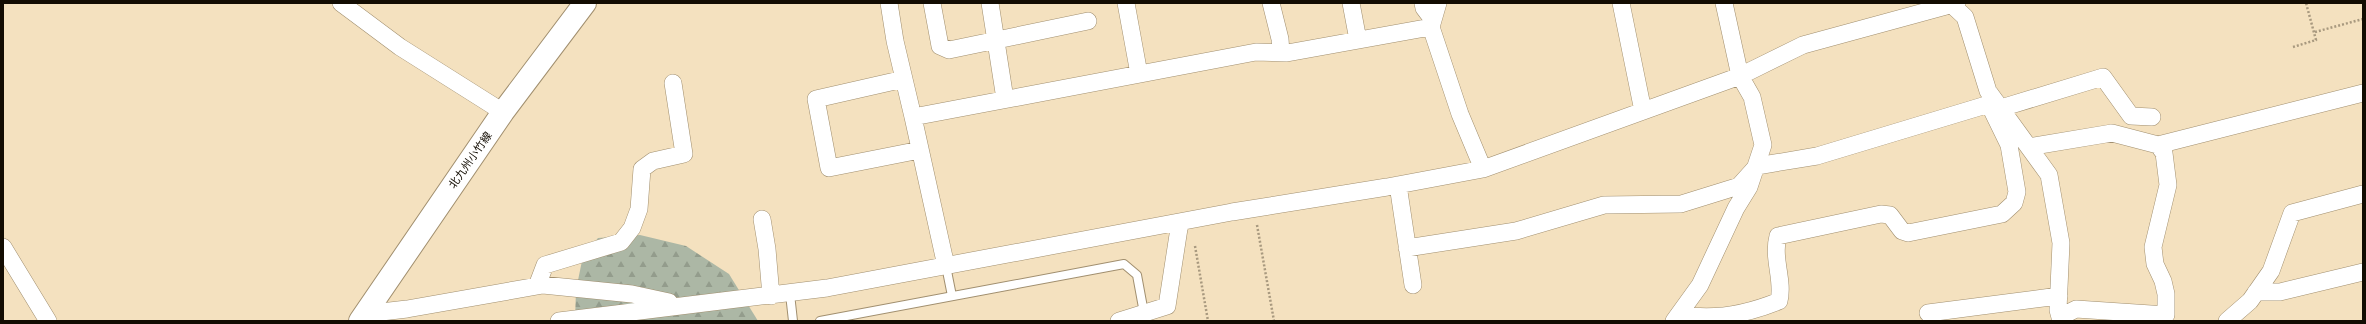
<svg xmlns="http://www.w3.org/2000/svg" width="2366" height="324" font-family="Roboto,'Noto Sans JP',sans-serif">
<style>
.forest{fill:url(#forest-firs)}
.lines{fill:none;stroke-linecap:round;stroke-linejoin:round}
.lane-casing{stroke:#a18f6f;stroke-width:10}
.street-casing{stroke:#a18f6f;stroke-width:18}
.primary-casing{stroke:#a18f6f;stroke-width:24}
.path{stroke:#a8997f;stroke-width:2.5;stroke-dasharray:2 2;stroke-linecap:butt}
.lane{stroke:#fff;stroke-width:8}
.street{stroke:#fff;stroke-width:17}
.primary{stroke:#fff;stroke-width:22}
.labels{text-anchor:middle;stroke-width:3;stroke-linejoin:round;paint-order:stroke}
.street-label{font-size:11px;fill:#120c02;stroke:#fff}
</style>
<defs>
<pattern id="forest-firs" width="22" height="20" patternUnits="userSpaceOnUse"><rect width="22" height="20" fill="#acb7a5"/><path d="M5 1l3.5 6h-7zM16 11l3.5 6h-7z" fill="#939c8c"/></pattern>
</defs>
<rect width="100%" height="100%" fill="#f4e1bf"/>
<path class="forest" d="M640 235 686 246 729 274 758 321H575L576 290 583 256 598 238Z"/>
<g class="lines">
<defs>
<path id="lane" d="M946 266 952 296
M790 294 793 321
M820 321 1124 264 1137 275 1144 313"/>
<path id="street" d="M341 3 400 47 503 112
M889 3 895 41 913 117
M932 3 940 46 949 50 1088 21
M990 3 1005 99
M1126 3 1139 74
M1271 3 1280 39 1281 53
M1351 3 1358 40
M1423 3 1424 8 1433 20
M1438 3 1431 27 1460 114 1483 169
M1621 3 1643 111
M1950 3 1965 17 1988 91 2049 175 2061 243 2058 310 2061 321
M904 79 816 99 829 168 920 150
M2001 108 2103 77 2131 116 2152 117
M2158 145 2363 93
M2029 147 2112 133 2158 145 2164 153 2168 185 2153 247 2155 264 2163 281 2166 294V315L2076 309 2060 317
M1398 185 1413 285
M762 219 767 249 771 296
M3 247 48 321
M1407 248 1516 231 1604 205 1681 204 1739 186 1757 166 1817 156 1996 102
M946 266 913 117 1256 52 1287 53 1431 27
M537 286 545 265 621 242 632 228 639 209 642 169 653 161 684 154 673 83
M2256 292H2280L2363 272
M1928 313 2059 296
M364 314 407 309 543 285 632 294 669 302
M1679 314C1713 321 1747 314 1779 301 1784 280 1772 259 1778 236L1881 214 1890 215 1902 231 1908 233 2002 214 2014 203 2017 192 2009 145 1989 104
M559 321 827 288 1232 212 1387 187 1483 169 1740 76 1803 45 1957 3
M1119 321 1167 306 1180 222
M1674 321 1700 285 1736 208 1749 187 1763 145 1752 97 1740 76 1724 3
M2227 321 2250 301 2271 271 2292 213 2363 194"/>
<path id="primary" d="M360 321 503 112 585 3"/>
</defs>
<use href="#lane" class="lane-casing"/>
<use href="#street" class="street-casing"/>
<use href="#primary" class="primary-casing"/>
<path class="path" d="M2315 32 2363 19
M2293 47 2316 40 2306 3
M1257 225 1274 321
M1195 246 1208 321"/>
<use href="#lane" class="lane"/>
<use href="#street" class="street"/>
<use href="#primary" class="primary"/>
</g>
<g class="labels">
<g class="street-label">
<text transform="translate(470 160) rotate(-55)" y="4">北九州小竹線</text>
</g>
</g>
<rect width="2366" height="324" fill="none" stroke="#120c02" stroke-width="8"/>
</svg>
